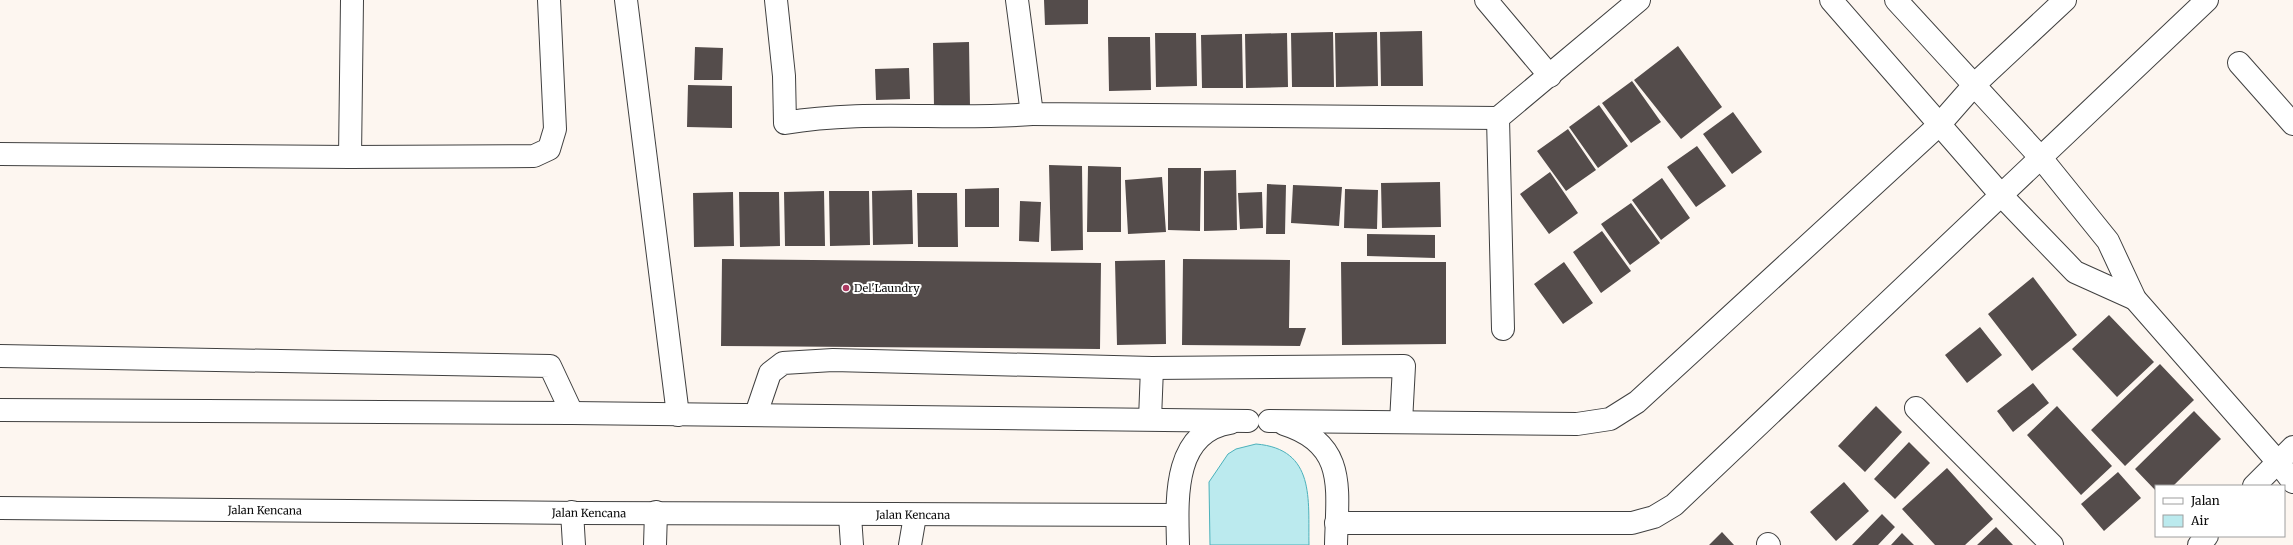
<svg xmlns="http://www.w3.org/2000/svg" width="2293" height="545" font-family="Merriweather,serif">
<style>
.water{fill:#bbeaee;stroke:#4bb1bb}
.building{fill:#544c4b}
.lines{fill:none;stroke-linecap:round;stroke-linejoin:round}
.minor-casing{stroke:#404040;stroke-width:24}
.minor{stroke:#fff;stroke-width:22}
.poi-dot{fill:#ab3860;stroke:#fff;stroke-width:1.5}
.labels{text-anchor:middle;stroke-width:4;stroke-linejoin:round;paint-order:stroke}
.poi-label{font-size:11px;fill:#0d0d0d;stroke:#fff;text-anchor:start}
.street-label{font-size:11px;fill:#0d0d0d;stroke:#fff}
</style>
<rect width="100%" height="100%" fill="#fdf6f0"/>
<path class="water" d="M1256 444C1316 449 1308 500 1309 545H1210L1209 482 1228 454 1236 449Z"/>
<path class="building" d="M1044 0H1088V24L1045 25Z
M1422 31 1423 86H1381L1380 32Z
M1333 32 1334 87H1292L1291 33Z
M1377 32 1378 86 1336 87 1335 33Z
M1155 33H1196L1197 86 1156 87Z
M1287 33 1288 87 1246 88 1245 34Z
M1242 34 1243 88H1202L1201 35Z
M1108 37H1150L1151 90 1109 91Z
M969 42 970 107H934L933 43Z
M1678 46 1722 107 1681 139 1634 80Z
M695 47 723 48 722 80H694Z
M909 68 910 99 876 100 875 69Z
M1632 81 1661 122 1631 143 1602 103Z
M688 85 732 86V128L687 127Z
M1599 105 1628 146 1598 168 1569 127Z
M1733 112 1762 152 1732 174 1703 134Z
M1568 129 1596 170 1566 191 1537 151Z
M1697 146 1726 186 1696 207 1667 167Z
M1049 165 1082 166 1083 250 1051 251Z
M1088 166 1121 167V232H1087Z
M1168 168H1201L1200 231 1168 230Z
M1236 170 1237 230 1204 231V171Z
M1550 172 1578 213 1549 234 1520 194Z
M1162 177 1166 232 1128 234 1125 180Z
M1662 178 1690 218 1661 240 1632 200Z
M1440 182 1441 227 1382 228 1381 183Z
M1267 184 1286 185 1285 234H1266Z
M1293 185 1342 187 1339 226 1291 223Z
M999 188V227H965V189Z
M1345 189 1378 190 1377 229 1344 228Z
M912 190 913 244 873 245 872 191Z
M824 191 825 246H785L784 192Z
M829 191H869L870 245 830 246Z
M733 192 734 246 694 247 693 193Z
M739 192H779L780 246 740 247Z
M1262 192 1263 228 1240 229 1238 193Z
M917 193H957L958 247H918Z
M1020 201 1041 202 1039 242 1019 241Z
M1631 203 1660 243 1630 265 1601 224Z
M1602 231 1631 271 1601 293 1573 252Z
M1367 234 1435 235V258L1367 256Z
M722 259 1101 263 1100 349 721 346Z
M1183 259 1290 260 1289 328H1306L1300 346 1182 345Z
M1165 260 1166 344 1117 345 1115 261Z
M1341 262H1446V344L1342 345Z
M1564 262 1593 303 1563 324 1534 284Z
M2033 277 2077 335 2032 371 1988 314Z
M2109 315 2154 362 2117 397 2072 349Z
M1980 327 2002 355 1967 383 1945 355Z
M2160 364 2194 400 2125 466 2091 430Z
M2033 383 2049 403 2013 432 1997 411Z
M1876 406 1902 432 1865 472 1838 446Z
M2057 406 2112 466 2081 495 2027 435Z
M2194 411 2221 439 2173 486H2156V491L2135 469Z
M1909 442 1930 463 1895 499 1874 479Z
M1947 468 1993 519 1965 545H1935L1902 509Z
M2118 472 2141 498 2104 531 2081 504Z
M1844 482 1869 511 1836 541 1810 512Z
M1882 514 1895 527 1878 545H1852Z
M1996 527 2013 545H1977Z
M1722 532 1734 545H1709Z
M1902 533 1914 545H1891Z"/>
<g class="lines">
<defs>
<g id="minor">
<path d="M626 0 678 415"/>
<path d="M776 0 784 76 785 123C866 109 950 121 1032 114"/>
<path d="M1017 0 1032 114 1498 118"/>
<path d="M1486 0 1550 76"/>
<path d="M1831 0 2001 195 2075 272 2135 299"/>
<path d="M1896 0 2041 158 2108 241 2135 299 2277 461 2293 482"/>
<path d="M2239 63 2293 124"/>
<path d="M0 154 350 157 534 156 549 149 555 129 549 0"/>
<path d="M350 157 352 0"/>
<path d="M1503 329 1498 118 1639 0"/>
<path d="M0 356 550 366 572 413"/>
<path d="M1916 408 2052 545"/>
<path d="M0 410 572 413 1248 421"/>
<path d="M756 414 770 373 783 363 833 360 1152 368 1404 366 1401 422"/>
<path d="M1150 419 1152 368"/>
<path d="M1269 421 1577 424 1610 419 1637 402 1939 125 1975 84 2065 0"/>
<path d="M1284 424C1348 444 1337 490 1336 545"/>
<path d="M2254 486 2293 447"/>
<path id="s1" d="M0 508C392 511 785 516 1177 515"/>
<path d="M572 512 574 545"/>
<path d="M850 516 852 545"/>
<path d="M1336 523H1632L1654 517 1674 505 2207 0"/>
<path d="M1768 544 1769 545"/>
<path d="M655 545 656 512"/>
<path d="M910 545 915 516"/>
<path d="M1178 545C1177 501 1172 432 1230 423"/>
<path d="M2199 545 2207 536"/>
</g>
</defs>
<use href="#minor" class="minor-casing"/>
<use href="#minor" class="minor"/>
</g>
<circle class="poi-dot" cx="846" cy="288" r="4"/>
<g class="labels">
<g class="poi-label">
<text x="854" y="292">Del'Laundry</text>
</g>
<g class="street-label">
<text dy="4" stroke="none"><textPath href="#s1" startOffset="265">Jalan Kencana</textPath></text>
<text dy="4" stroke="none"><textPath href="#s1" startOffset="589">Jalan Kencana</textPath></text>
<text dy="4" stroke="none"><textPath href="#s1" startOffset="913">Jalan Kencana</textPath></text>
</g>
</g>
<rect x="2155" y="485" width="130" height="52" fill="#ffffff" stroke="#9e9e9e"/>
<rect x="2163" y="498" width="20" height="6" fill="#ffffff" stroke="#9e9e9e"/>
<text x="2191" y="505" font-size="12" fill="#0d0d0d">Jalan</text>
<rect x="2163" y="515" width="20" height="12" fill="#bbeaee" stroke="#9e9e9e"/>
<text x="2191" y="525" font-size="12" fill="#0d0d0d">Air</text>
</svg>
